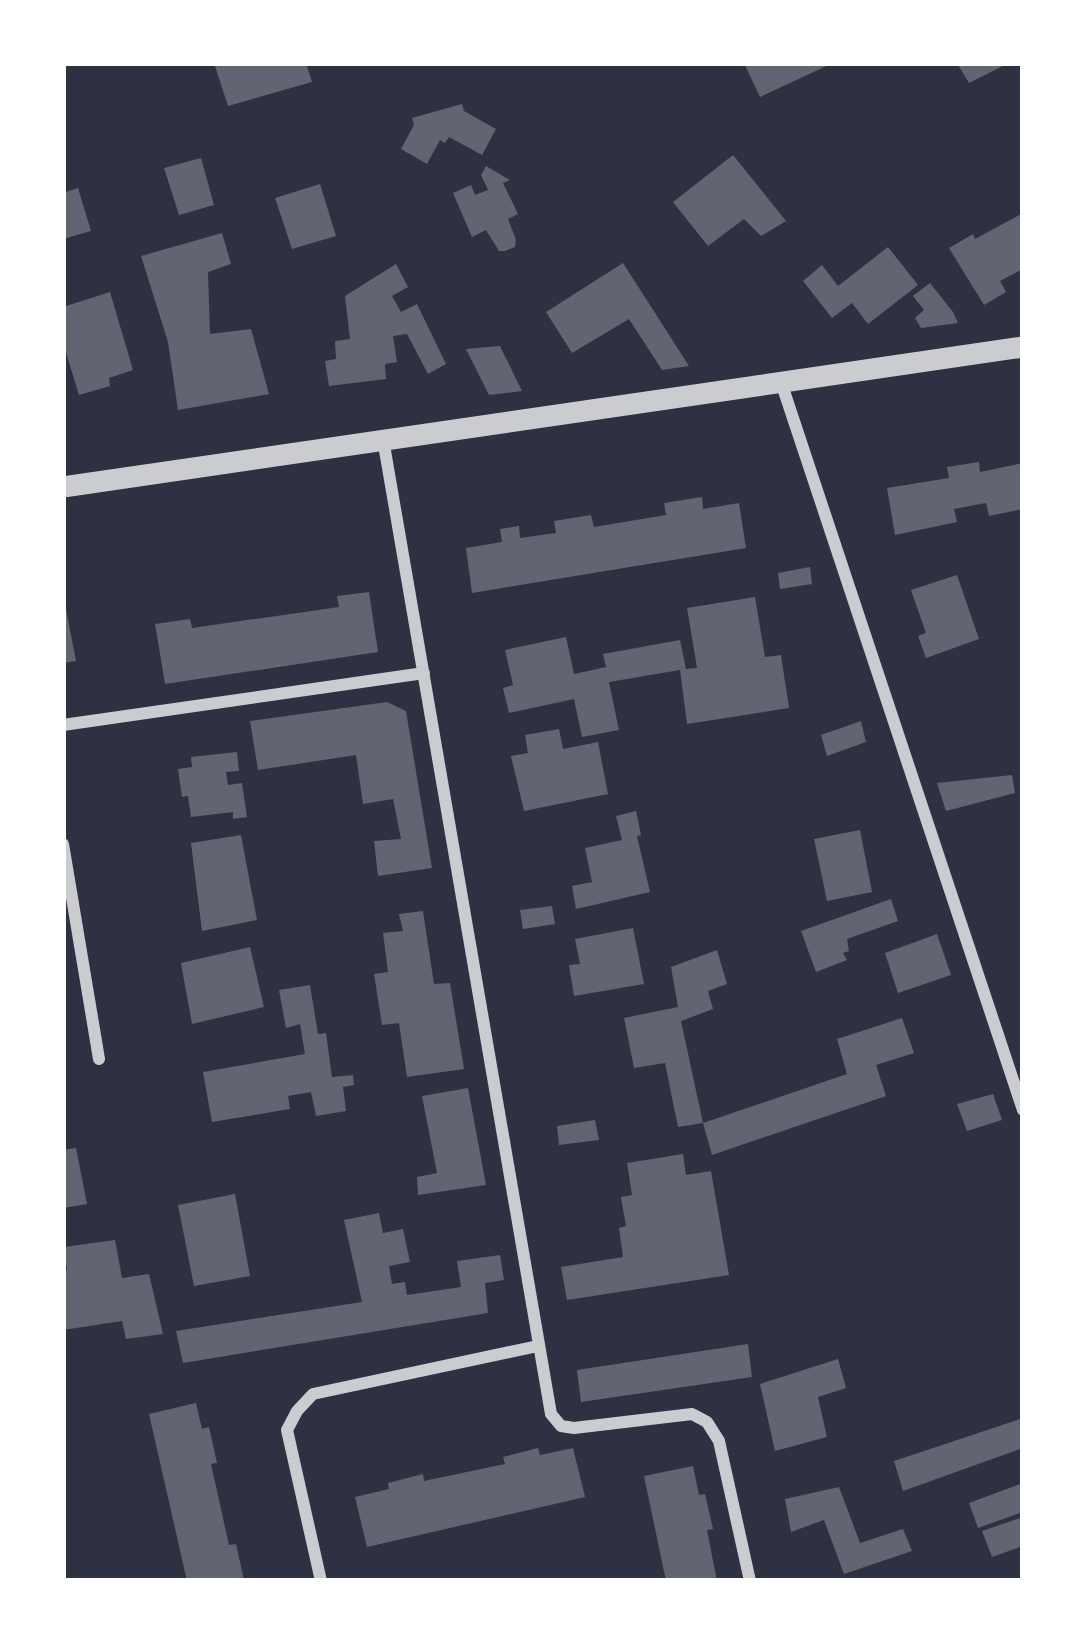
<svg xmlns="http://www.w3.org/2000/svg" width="1086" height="1644" font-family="'Noto Sans',sans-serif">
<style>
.building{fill:#626471}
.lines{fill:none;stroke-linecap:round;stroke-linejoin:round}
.minor{stroke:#caccd0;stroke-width:12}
.tertiary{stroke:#caccd0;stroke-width:21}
</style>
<rect width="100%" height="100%" fill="#2d3142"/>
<path class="building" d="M214 63H306L312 82 228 106Z
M744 63H833L760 97Z
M957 63H1009L969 83Z
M462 104 464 111 496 129 482 155 449 137 445 143 440 140 427 164 401 149 414 125 412 118Z
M733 155 786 221 761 236 744 219 708 246 673 202Z
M201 158 214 205 179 215 164 168Z
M486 166 510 180 503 183 518 214 508 219 516 240 515 247 505 251H499L486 230 472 237 453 193 471 185 475 195 488 190 481 175Z
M320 184 336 236 292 249 275 198Z
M78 188 91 231 63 239V193Z
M1023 213V269L1000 281 1006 292 984 305 949 248 973 234 975 239Z
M222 233 231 264 208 272 210 334 251 329 269 394 178 410 168 342 141 256Z
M888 247 918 285 868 324 852 303 832 318 803 281 822 265 838 286Z
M623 263 689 366 662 370 629 319 572 353 546 312Z
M396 264 408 287 392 296 401 312 417 304 446 364 428 374 407 334 393 336 397 362 385 364 386 379 329 386 325 361 336 359 335 341 350 339 345 296Z
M930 283 953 312 958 323 921 328 915 318 924 310 913 296Z
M110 292 133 370 109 378 110 386 79 395 63 343V307Z
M500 346 522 391 489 395 466 349Z
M979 462 980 472 1023 463V509L989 516 986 503 954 509 957 522 895 535 887 488 949 478 947 467Z
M702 497 703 509 739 503 746 548 472 593 466 548 502 542 500 529 519 526 520 538 556 533 554 521 591 515 594 527 666 515 664 503Z
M810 567 812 584 780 589 778 573Z
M957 575 979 639 926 658 918 636 926 633 911 590Z
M369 592 378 652 165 684 155 624 190 619 192 628 339 607 337 596Z
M63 593 76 661 63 663Z
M755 597 765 657 781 655 789 708 687 724 680 670 609 682 619 730 582 737 574 699 509 713 503 688 513 685 505 650 566 637 574 674 606 667 603 654 680 640 686 669 697 668 687 608Z
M387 702 406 711 432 868 378 876 374 841 401 839 393 799 363 804 356 755 258 770 250 721Z
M861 721 866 742 827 756 821 735Z
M559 729 563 749 598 742 608 794 524 811 511 756 528 753 525 735Z
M237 752 239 771 226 772 228 785 242 783 247 817 233 819V812L191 817 188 796 182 797 178 769 192 767 191 757Z
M1012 775 1015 793 946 811 937 783Z
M636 811 641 835 637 836 650 892 576 909 572 886 592 882 585 848 622 840 616 816Z
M860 830 872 892 827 901 814 839Z
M241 835 257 920 202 931 191 843Z
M891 899 898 921 847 939 849 951 843 953 847 960 816 972 801 931Z
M552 906 555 924 523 929 520 910Z
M423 911 434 984 450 983 464 1069 407 1077 399 1023 382 1025 374 974 388 972 383 933 403 931 399 914Z
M633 928 644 984 574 996 569 965 580 964 575 939Z
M937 934 951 975 898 993 885 953Z
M250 947 264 1007 192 1024 181 963Z
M717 950 727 984 708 991 713 1009 681 1021 703 1123 678 1127 665 1063 634 1068 624 1018 678 1007 671 967Z
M310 985 318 1034 326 1033 332 1077 353 1075 354 1085 343 1087 346 1111 316 1116 311 1092 288 1096 290 1109 212 1122 203 1072 305 1054 300 1024 286 1028 279 990Z
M902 1018 914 1053 876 1065 886 1096 712 1155 703 1123 847 1074 837 1039Z
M468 1088 486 1185 418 1195 417 1177 437 1173 422 1096Z
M993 1094 1002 1120 967 1131 957 1104Z
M595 1120 599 1140 559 1145 557 1126Z
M76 1148 87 1204 63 1208V1150Z
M683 1154 686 1175 711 1171 729 1275 567 1300 561 1267 623 1257 619 1228 626 1226 621 1197 632 1195 627 1163Z
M235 1194 250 1276 194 1286 178 1205Z
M379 1213 383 1233 403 1229 410 1262 389 1266 392 1284 405 1282 407 1295 461 1287 457 1261 500 1255 504 1280 485 1283 488 1313 183 1363 176 1331 362 1302 344 1220Z
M115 1240 122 1278 149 1274 163 1334 126 1339 122 1321 63 1330V1271L67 1270 64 1247Z
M748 1344 752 1377 581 1402 577 1370Z
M838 1359 846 1388 818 1397 827 1437 775 1451 760 1384Z
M196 1403 202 1429 209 1427 217 1463 211 1464 229 1545 236 1544 244 1580 187 1581 149 1414Z
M1023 1418V1448L903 1491 894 1461Z
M538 1448 540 1455 573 1448 585 1497 367 1547 355 1497 389 1489 388 1483 423 1474 424 1481 505 1464 503 1457Z
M693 1466 699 1495 705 1494 713 1529 707 1530 717 1581H666L644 1476Z
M1023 1483V1512L978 1528 969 1503Z
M839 1487 860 1543 903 1529 912 1551 844 1574 824 1520 791 1532 785 1499Z
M1023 1517V1546L992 1557 982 1531Z"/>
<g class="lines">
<path class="minor" d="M781 382 1023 1110
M383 439 551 1414 561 1426 574 1428 692 1414 707 1422 719 1441 750 1581
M63 725 424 673
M63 844 99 1059
M321 1581 287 1430 297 1411 313 1394 538 1346"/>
<path class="tertiary" d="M63 487 1023 347"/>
</g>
<rect width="1086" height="1644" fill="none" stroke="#ffffff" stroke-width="132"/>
</svg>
